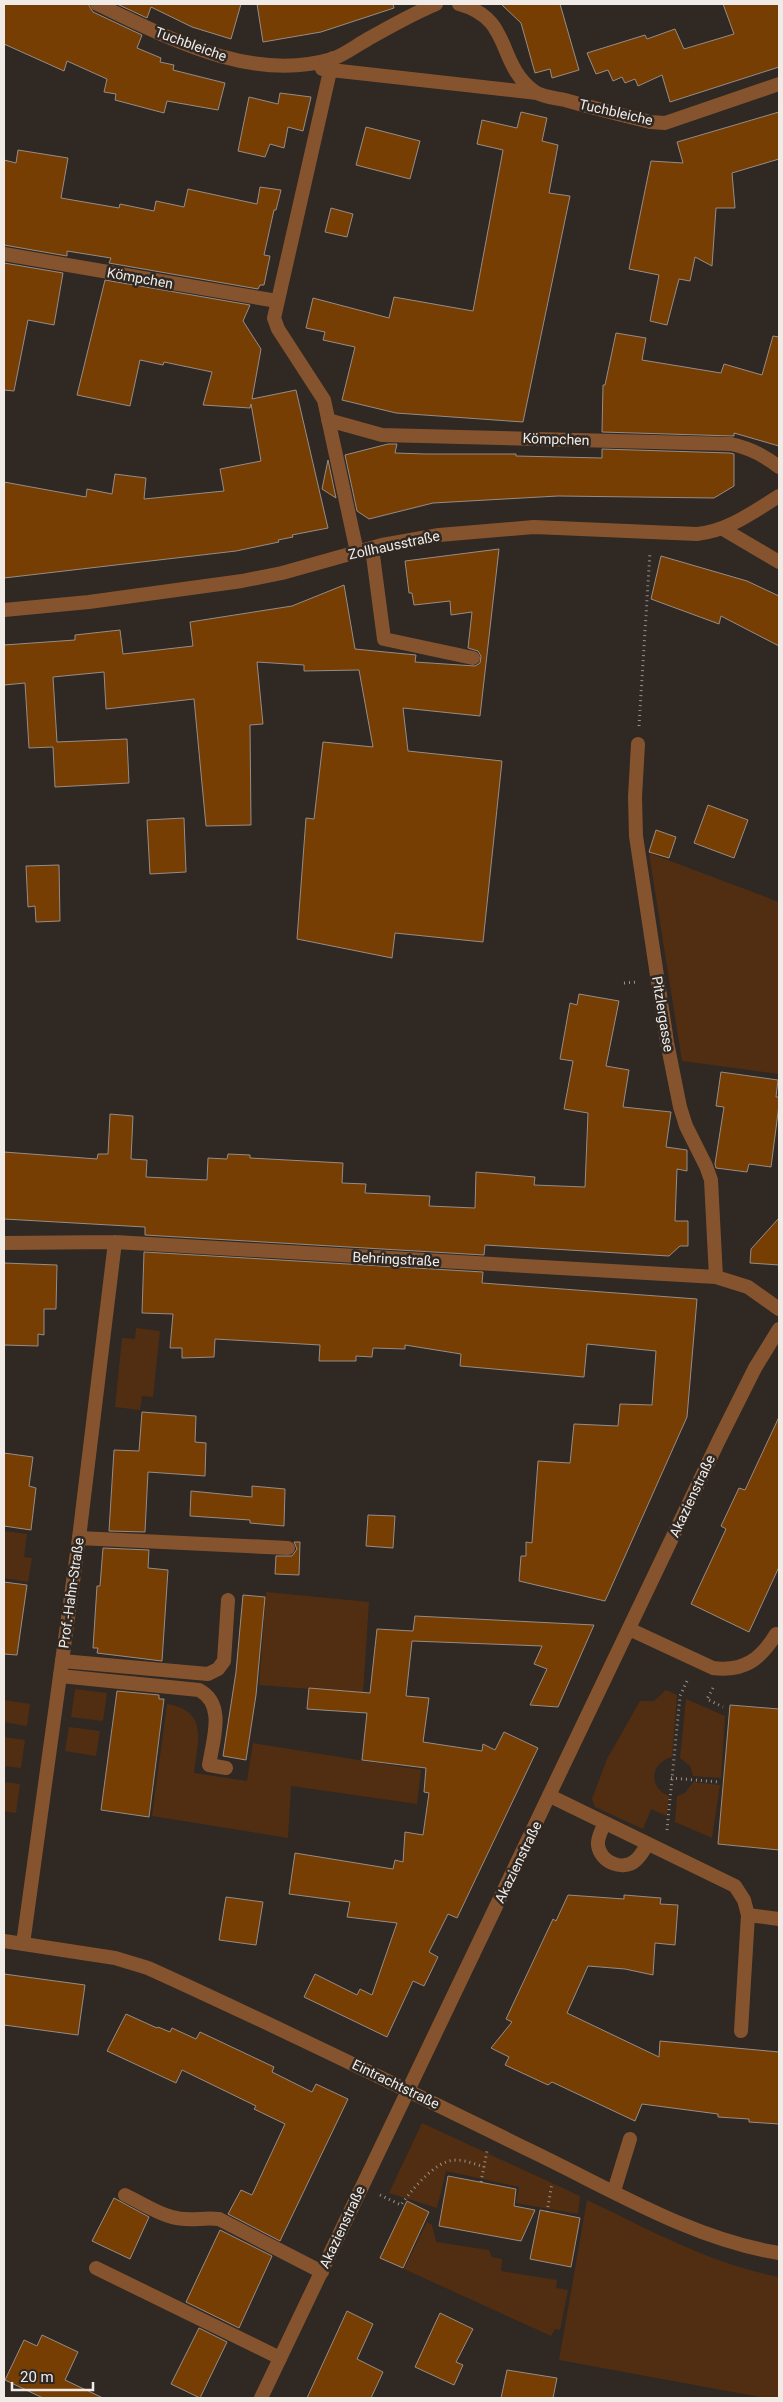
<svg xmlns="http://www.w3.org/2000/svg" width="783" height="2402" font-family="Roboto,sans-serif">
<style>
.green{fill:#512e12}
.building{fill:#773e04;stroke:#968c86}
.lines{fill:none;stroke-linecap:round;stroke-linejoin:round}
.path{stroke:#97918c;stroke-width:3;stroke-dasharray:1 4;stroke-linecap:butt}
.service{stroke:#85542e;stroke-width:14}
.minor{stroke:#85542e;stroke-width:14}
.tertiary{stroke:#85542e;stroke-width:14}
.labels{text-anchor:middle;stroke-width:5;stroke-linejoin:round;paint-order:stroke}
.street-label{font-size:14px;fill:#f0ebe7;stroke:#302823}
</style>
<rect width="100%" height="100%" fill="#302823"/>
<path class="green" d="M649 853 779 902V1074L682 1061Z
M136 1328 160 1331 153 1397 142 1396 140 1410 115 1407 122 1338 135 1339Z
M4 1531 27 1534 24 1557 32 1558 28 1582 4 1578Z
M266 1592 369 1602 363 1693 259 1685Z
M75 1689 107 1693 103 1721 71 1717Z
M666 1690 677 1695 672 1757C650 1762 648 1788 669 1796L667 1816 651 1809 643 1829 595 1807 592 1799 607 1759 640 1701H654Z
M686 1699 725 1716 721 1778 693 1776 690 1766 680 1758Z
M4 1700 30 1704 27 1726 4 1722Z
M167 1704C210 1711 197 1743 194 1773L247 1781 253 1743 421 1770 417 1804 291 1786 288 1838 152 1816Z
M69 1727 100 1731 96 1756 65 1751Z
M4 1737 25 1740 21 1768 4 1766Z
M4 1782 20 1784 16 1813 4 1811Z
M693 1782 720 1785 712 1838 675 1822 677 1796 685 1793Z
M422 2123 580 2196 578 2214 516 2203 519 2187 446 2171 437 2208 389 2193Z
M587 2200C650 2230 711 2264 779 2277V2398H765L559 2360Z
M427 2222 432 2225 436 2242 489 2250 492 2257 502 2259 501 2271 557 2280 556 2288 568 2290 560 2330 555 2329 551 2336 404 2269Z"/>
<path class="building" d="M4 4H88L93 12 142 35 137 48 161 58 160 62 174 65 173 70 225 83 218 110 167 101 164 113 115 100 116 94 104 92 107 79 67 61 64 71 4 44Z
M117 4H241L231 39 192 27 151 7 147 18Z
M257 4H393L394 8 321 32 263 42Z
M501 4H560L579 70 552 78 550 69 535 73 521 23Z
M723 4H779V67L670 102 662 75 638 86 635 79 625 83 622 77 613 81 608 70 596 74 587 53 645 35 647 39 675 29 684 49 734 34Z
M280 93 311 97 303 131 288 127 284 148 270 144 265 157 238 151 249 97 278 104Z
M521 112 547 118 542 141 558 145 549 193 570 196 523 422 396 413 342 400 355 347 323 340 325 332 306 328 313 298 389 318 394 297 473 311 503 150 477 144 482 120 517 128Z
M779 112V159L732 173 735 208H716L712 266 695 257 690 281 679 279 667 325 650 321 659 275 629 269 651 161 683 163 677 142Z
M366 127 420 141 410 179 356 165Z
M18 150 68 158 61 198 119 208 120 204 154 211 156 201 184 207 188 189 257 204 260 187 281 190 276 210H274L264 255 270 256 264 285H260L258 289 109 263 111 258 67 251V256L4 245V160L16 163Z
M331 208 353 214 347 237 325 232Z
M4 263 63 273 54 325 28 320 14 391 4 390Z
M105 280 250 305 243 321 261 349 252 399 296 390 328 528 292 535 293 537 278 540 279 542 236 551 4 578V482L86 497 87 489 112 494 115 474 146 478 144 499 224 491 220 469 261 461 251 404 250 408 203 405 212 372 164 362 163 365 140 360 130 406 77 395Z
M616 333 646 338 642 360 721 373 724 364 762 375 773 336 779 337V446L734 433V436L602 432 603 385H605Z
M388 444H397L395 453 426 454H516V456L602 458V449L730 453 734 454V486L714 498 558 496 433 503 369 519 357 511 345 455Z
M328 460 336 498 322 489Z
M499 549 480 716 403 708 408 751 502 761 483 942 395 933 392 958 297 939 306 818 314 819 323 742 373 747 359 670 304 671V665L257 662 263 724 250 725 251 825 206 826 194 699 106 709 104 672 53 677 57 742 127 739 129 783 55 787 53 747 29 748 25 683 4 685V645L75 640V635L120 630 123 654 193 646 190 622 292 606 344 585 355 649 416 655 415 662 475 666 480 663 481 656 478 651 468 648 472 612 451 615 450 601 414 605 412 593H409L405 561Z
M661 556 747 581 779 596V646L721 616 719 624 651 599Z
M708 805 748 820 734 858 694 843Z
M184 818 186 872 150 874 147 820Z
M656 830 676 837 669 858 649 852Z
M59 865 60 921 36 922 35 906 28 907 26 866Z
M579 994 619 1001 606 1066 629 1070 623 1107 671 1112 666 1147 687 1150V1171L677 1169 675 1221H688V1246H680L669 1256 485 1245 484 1255 145 1235V1227L4 1219V1152L97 1159 98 1154H108L110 1114 133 1116 131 1159 147 1160 146 1177 207 1180 208 1158 227 1159 228 1154 250 1155V1158L343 1163 342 1183 366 1184 365 1193 430 1196 429 1206 475 1208 476 1172 535 1177 534 1185 585 1187 588 1113 564 1109 573 1061 560 1059 570 1003 577 1005Z
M721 1072 778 1080 776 1097H779V1105L771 1167 749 1164 747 1172 716 1168 715 1164 724 1107 716 1106Z
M779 1218V1265L750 1263 751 1249Z
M144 1252 483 1272 482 1283 697 1299 687 1417 605 1601 519 1581 521 1556H526V1542L532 1543 538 1461 570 1463 574 1424 618 1426 620 1404 652 1405 656 1351 587 1344 584 1377 460 1366 461 1354 405 1345V1349L373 1348 372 1357 356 1356V1361H319L320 1345 215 1339 214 1357 182 1358V1348H170L173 1314 142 1313Z
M4 1263 57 1265 56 1309H44V1335L38 1334V1346L4 1345Z
M142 1412 196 1416 195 1442 206 1443 205 1476 148 1472 145 1532 109 1531 114 1450 139 1451Z
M779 1417V1567L749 1632 691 1604 726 1529 721 1526 739 1488 745 1490Z
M4 1453 33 1457 29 1486 36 1488 31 1530 4 1526Z
M252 1486 285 1489 284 1526 250 1523V1520L190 1516 191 1491 252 1497Z
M368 1515 395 1516 393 1548 366 1546Z
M294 1542H300L299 1575 275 1574 276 1556H292L297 1549Z
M103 1548 149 1550 148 1568 168 1570 162 1661 97 1653 98 1648H93L97 1586H100Z
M4 1582 27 1585 17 1655 4 1654Z
M243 1595 265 1597 256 1695 246 1760 223 1756 236 1672Z
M415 1616 594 1625 558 1707 530 1705 547 1669 534 1664 542 1646 412 1641 406 1696 429 1698 423 1742 482 1751 483 1744 495 1750 504 1732 538 1748 457 1918 448 1914 429 1952 438 1957 424 1986 413 1981 387 2037 304 1997 315 1974 357 1995 360 1989 372 1995 397 1923 347 1917 350 1902 289 1894 295 1853 393 1869 395 1860 403 1862 405 1832 423 1835 429 1793 424 1792 426 1768 362 1760 367 1713 307 1709 309 1688 370 1693 377 1629 413 1631Z
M117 1691 159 1695V1699H164L149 1817 101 1810Z
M730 1705 779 1709V1850L718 1844Z
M568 1895 624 1899V1895L661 1898 660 1904 678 1905 675 1945 655 1943 653 1975 625 1969 588 1966 567 2013 659 2057 660 2041 779 2052V2124L749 2122V2119L718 2117V2114L642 2104 635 2121 552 2082 548 2085 505 2065 509 2057 491 2048 512 2022 506 2019 553 1919 556 1921Z
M226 1897 263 1902 256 1945 219 1940Z
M4 1974 85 1985 78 2035 4 2025Z
M126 2014 157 2028 158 2027 170 2032 172 2028 196 2039 200 2032 274 2067 272 2072 312 2092 316 2084 348 2099 280 2241 228 2214 241 2190 252 2195 285 2124 254 2109 256 2106 182 2070 176 2083 107 2051Z
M448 2176 516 2189 514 2206 535 2210 521 2241 439 2226Z
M114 2198 149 2217 130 2259 92 2241Z
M407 2201 429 2212 403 2268 380 2258Z
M540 2210 580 2218 571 2267 530 2259Z
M220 2230 272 2256 239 2328 186 2302Z
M347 2311 373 2324 357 2359 383 2372 371 2398H307Z
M440 2313 473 2329 456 2362 463 2365 454 2385 415 2367Z
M199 2328 227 2342 200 2398 171 2384Z
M42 2335 78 2352 65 2380 103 2398H43L5 2380 24 2340 37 2346Z
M507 2370 557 2378 553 2398H501Z"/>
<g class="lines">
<path class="path" d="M639 726 650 552
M624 983 637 982
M713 1688 707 1699 723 1707
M671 1778 719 1782
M667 1830 680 1696 688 1679
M481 2182 487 2151
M380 2195 401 2205C410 2192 431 2167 446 2162 458 2157 472 2163 484 2167
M547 2212 552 2183"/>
<path class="service" d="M372 548 384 639 473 658
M79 1538 288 1548
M629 1629 713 1668C744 1672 761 1659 776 1634
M62 1661 208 1674 218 1669 224 1661 228 1600
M60 1676 199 1690C226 1704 213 1740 209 1765L226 1768
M550 1796 735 1886 744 1900 748 1915 741 2031
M605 1823C602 1829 597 1838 598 1845 600 1862 623 1872 636 1860 641 1856 644 1849 648 1844
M748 1915 779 1919
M614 2191 630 2139
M125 2195C140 2202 156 2213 172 2217 188 2222 203 2217 219 2219L322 2272
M96 2268 280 2358"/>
<path class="minor" d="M97 4C169 38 251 83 332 59 344 55 357 45 368 39 391 26 412 14 436 4
M459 4C514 19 495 63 535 92 543 97 556 98 565 100 593 108 622 115 650 122L665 123 779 84
M333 58 274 318 278 329 324 400 357 552
M322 69 537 93
M4 254 277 301
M328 420 382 435 731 444C750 448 764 455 779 467
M723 529 779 562
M638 744 635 797 636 836 667 1042 680 1107 686 1126 706 1166 711 1180 716 1277
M4 1243 115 1242 716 1277 748 1287 779 1309
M4 1941 115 1958 148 1968C276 2026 403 2088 529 2150 609 2188 691 2239 779 2253
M23 1944 79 1538 115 1242
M261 2398 718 1442 755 1368 779 1329"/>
<path class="tertiary" d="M4 610 89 602 242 581 282 573 382 545 439 535 534 527 697 534C728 531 753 512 779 496"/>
</g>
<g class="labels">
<g class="street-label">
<text transform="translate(191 44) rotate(20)" y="5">Tuchbleiche</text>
<text transform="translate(616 112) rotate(13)" y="5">Tuchbleiche</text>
<text transform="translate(140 278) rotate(10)" y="5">Kömpchen</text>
<text transform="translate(556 439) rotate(2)" y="5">Kömpchen</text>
<text transform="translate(394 545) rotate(-12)" y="5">Zollhausstraße</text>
<text transform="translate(663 1014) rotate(81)" y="5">Pitzlergasse</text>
<text transform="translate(396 1259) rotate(3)" y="5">Behringstraße</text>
<text transform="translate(692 1496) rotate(-65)" y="5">Akazienstraße</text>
<text transform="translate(71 1593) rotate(-82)" y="5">Prof.-Hahn-Straße</text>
<text transform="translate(518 1862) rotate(-64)" y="5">Akazienstraße</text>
<text transform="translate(396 2084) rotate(26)" y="5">Eintrachtstraße</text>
<text transform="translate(342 2227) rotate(-65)" y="5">Akazienstraße</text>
</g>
</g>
<rect width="783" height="2402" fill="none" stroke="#f0ebe7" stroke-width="10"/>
<path d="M12 2382v8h81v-8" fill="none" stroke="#f0ebe7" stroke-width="2.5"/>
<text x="20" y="2382" font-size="15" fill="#f0ebe7" stroke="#302823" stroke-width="4" paint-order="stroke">20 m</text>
</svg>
